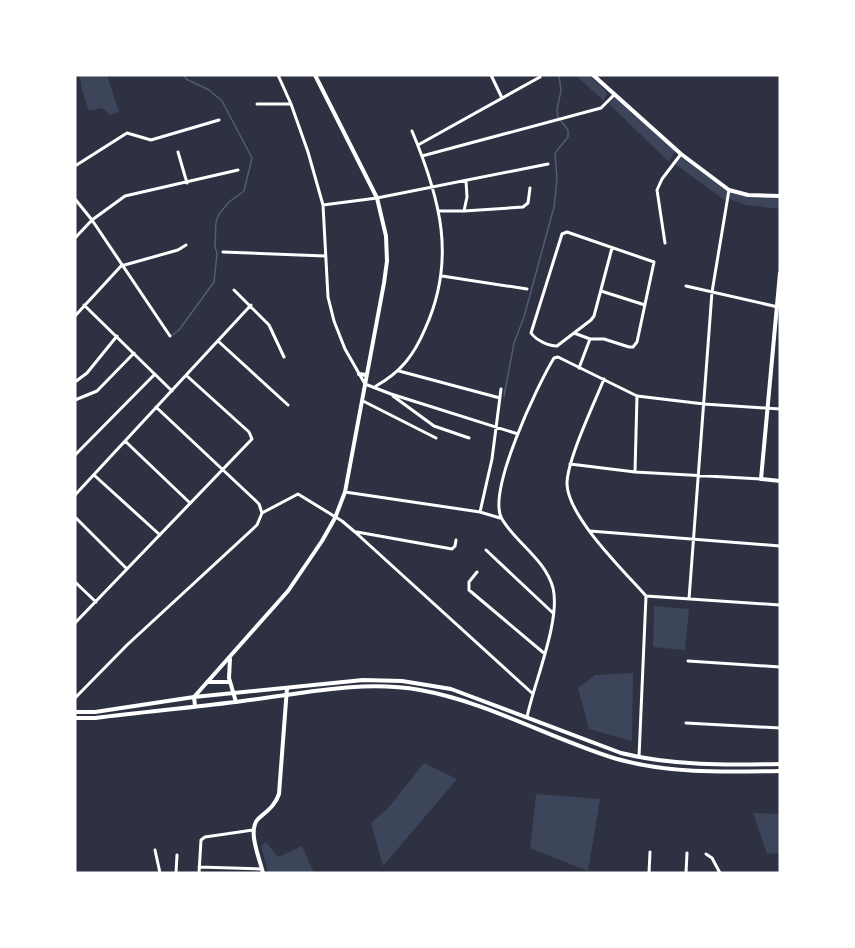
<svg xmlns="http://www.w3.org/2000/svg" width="855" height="948" font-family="'Exo 2',sans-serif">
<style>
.green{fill:#3c4559}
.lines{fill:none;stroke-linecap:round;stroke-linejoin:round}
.stream{stroke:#4f5d75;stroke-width:1.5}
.minor{stroke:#fff;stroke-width:3}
.tertiary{stroke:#fff;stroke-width:4}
.secondary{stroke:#fff;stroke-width:4}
</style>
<rect width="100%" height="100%" fill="#2d3142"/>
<path class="green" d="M80 75H107L119 112 110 115 102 108 89 111 82 91Z
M575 75H589L607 92 604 101Z
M615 97 675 151 669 162 609 104Z
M680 156 728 191 726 201 675 164Z
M730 191 747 196H780V209L746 205 729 199Z
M654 606 689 609 685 650 653 647Z
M633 673 632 741 589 729 578 688 595 675Z
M424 763 457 779 383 866 371 823 389 807Z
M536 794 600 799 588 871 530 848Z
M753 813 780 814V853L767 854Z
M266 842 278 857 302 846 314 873H268L261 846Z"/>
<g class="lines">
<path class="stream" d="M172 335 179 330 214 282 217 253 215 247 216 222 219 214 229 202 244 191 252 158 222 101 209 90 186 79 184 75
M504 396 514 343 524 317 554 207 557 179 555 153 568 137V130L558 117 557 110 561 90 559 75"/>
<path class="minor" d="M278 75 291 104 308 152 323 205 328 297 334 321 345 349 365 384 391 394 518 434
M491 75 502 98
M257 104H291
M418 145 540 77
M178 152 187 183
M422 156 601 108 614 95
M75 166 127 133 151 140 219 120
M466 181 467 197 464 211 523 207 528 203 530 188
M75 199 92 220 170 336
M323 205 377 198 548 164
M438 211H464
M75 238 92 220 125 196 238 170
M665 243 657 190 662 179 681 154
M223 252 325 256
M442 276 527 289
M686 286 778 307
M234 290 269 325 284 357
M601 291 645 305
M84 305 172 391
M75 316 121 266 178 250 186 245
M574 333 590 339H604L629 347H633L637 342 654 262 567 232 562 234 531 333C536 340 548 346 557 346L591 320 594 316 612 248
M218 341 288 405
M579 368 590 339
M399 371 500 398
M604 379C594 404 567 460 567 484 568 517 624 571 646 596L639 757
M75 382 87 373 117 336
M376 386C401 372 414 355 425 329 457 259 440 198 412 131
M393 396 434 426 469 438
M75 400 97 391 134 353
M363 401 436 438
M156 407 255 500 259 504 262 513
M125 441 190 503
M75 455 155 374
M570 464 635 472 761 479
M635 472 637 396
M94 475 160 535
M345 492 480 512 500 518
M75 495 251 305
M480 512 492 459 501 389
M262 513 298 494 342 521 355 532 532 693
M75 517 127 569
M590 531 780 546
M357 532 452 549 455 546 456 540
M486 550 553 613
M477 572 469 582V590L545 654
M75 582 96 602
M646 596 780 605
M689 599 712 292 729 190
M75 623 252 439 249 432 187 376
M688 661 780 667
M75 698 127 645 257 525 262 513
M527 717C534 683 561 620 553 588 545 559 516 543 502 519 486 493 538 384 554 358L558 357 637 396 704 404 780 409
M686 723 780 728
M155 850 160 873
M706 854 712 858 720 873
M199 867 262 869
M176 873 177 855
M199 873 201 840 205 837 253 830
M649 873 650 852
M686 873 687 853"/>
<path class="tertiary" d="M593 75 681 154 729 190 748 195 780 196
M780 273 761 479 780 481
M359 374 366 375
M230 659 229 678 236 702
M207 682H230
M195 706 194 697 288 591 322 541 335 518 345 492 384 283 387 261 386 236 377 198 315 75
M263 873C260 859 247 831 258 819 267 811 275 806 279 794L287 688"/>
<path class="secondary" d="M75 712H95L194 697 363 680 402 681 451 689 621 753C673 766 727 765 780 764
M75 718H95C142 712 188 708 235 702 296 695 359 679 420 690 488 702 551 739 617 759 670 774 726 772 780 771"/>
</g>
<rect width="855" height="948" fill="none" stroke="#ffffff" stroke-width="153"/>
</svg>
